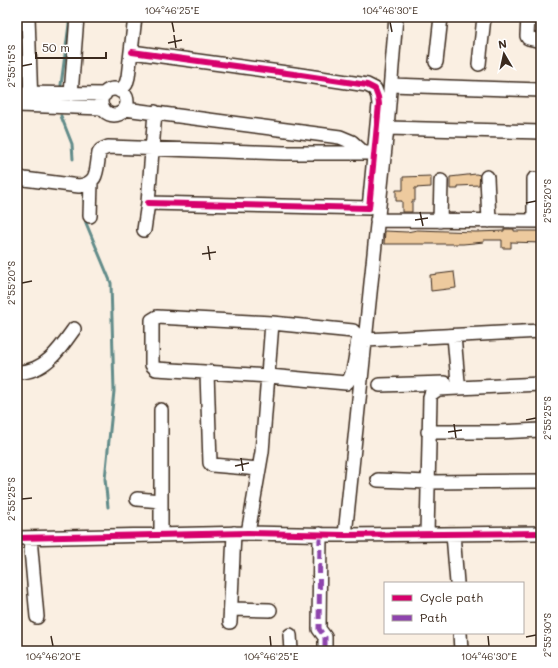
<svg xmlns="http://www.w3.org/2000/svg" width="558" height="668" font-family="Mali,sans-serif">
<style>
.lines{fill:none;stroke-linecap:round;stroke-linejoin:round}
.stream{stroke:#628c8a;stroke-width:3}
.building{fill:#edca9e;stroke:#3b2a1e}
.minor-casing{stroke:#3b2a1e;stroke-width:16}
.minor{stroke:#fff;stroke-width:13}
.quiet{stroke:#8e44ad;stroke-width:5;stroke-dasharray:10 5;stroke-linecap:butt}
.cycleway-casing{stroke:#fff;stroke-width:8}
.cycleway{stroke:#d6006c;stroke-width:6}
.ticks{fill:none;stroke:#3b2a1e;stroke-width:1.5}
.neatline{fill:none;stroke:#3b2a1e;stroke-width:1.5}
.ticks-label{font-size:10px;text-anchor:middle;fill:#3b2a1e}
</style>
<rect width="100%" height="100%" fill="#faefe2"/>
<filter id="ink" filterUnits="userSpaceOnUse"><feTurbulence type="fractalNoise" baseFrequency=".025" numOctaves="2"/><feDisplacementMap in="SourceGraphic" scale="8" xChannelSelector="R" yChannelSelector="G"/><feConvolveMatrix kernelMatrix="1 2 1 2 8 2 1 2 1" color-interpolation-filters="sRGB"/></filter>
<g filter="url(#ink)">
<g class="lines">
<path class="stream" d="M61 85 70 17
M61 116 72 144 73 159
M84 191V201
M85 217 86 223 111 283 114 391 105 479 108 507"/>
</g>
<path class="building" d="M476 174 480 175 479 185 458 186V189H450V177Z
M431 176V187L415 188V201H412V212H402V201H396V190H403V177Z
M504 229H514V231H541V243L511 242V248H502V240H484V242L474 243 463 244H384L385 231 407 232 417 230 476 232 504 231Z
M454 272 456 288 431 291 430 275Z"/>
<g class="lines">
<defs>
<path id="minor" d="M28 17 31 105
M528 17 527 36 528 38 541 41
M132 52 294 74 367 85 375 89 378 97 379 104 369 208 148 203
M436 62 441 17
M479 64 484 17
M391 85 541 90
M101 102a13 13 0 1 1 26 0a13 13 0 1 1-26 0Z
M120 91 126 84 128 77 135 17
M17 93 105 94
M71 94 77 17
M17 105 103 108
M125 109 340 137 352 142 363 152
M387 128 541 132
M17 176 24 179 79 186C99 183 96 170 99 153L101 150 108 147 284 153H374
M487 177 489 221
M90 216 91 182
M377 220 541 221
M440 221 441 181
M534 221V179
M144 230 148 203 155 112
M157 317 272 323 353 331 358 336V340C356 350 355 377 346 383L269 376 156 369 152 365V320Z
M454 336 458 382
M366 340 541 331
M17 372C44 373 60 349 74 329
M207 373 210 463 212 465 259 469
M380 385 445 383
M161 410V535
M428 432H496L541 430
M378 480 428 482 541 481
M137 499 161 501
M248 533 262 452 272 323
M320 534 319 629 325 637V651
M427 534 430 397 431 394 438 389 541 384
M453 534 457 583
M345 535 387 128 396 17
M17 538 248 533 345 535 541 533
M30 538 37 617
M231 609 270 610
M230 622 234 533
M460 633 461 651
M290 635 291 651"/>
</defs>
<use href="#minor" class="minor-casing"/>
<use href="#minor" class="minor"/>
<path class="quiet" d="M320 534 319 629 325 637V651"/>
<defs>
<path id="cycleway" d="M132 52 294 74 367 85 375 89 378 97 379 104 369 208 148 203
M17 538 248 533 345 535 541 533"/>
</defs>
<use href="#cycleway" class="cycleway-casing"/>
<use href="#cycleway" class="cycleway"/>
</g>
</g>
<path class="ticks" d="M172 22 174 32M390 22 392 32M174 35 176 48M168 43 182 40M22 66 32 64M526 203 536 201M420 212 423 226M415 220 428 218M208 246 210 260M202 254 216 252M22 283 32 281M526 420 536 418M454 424 456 438M448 432 462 430M241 458 243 471M235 466 249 463M22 499 32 498M51 636 53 646M270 636 271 646M488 636 489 646M526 637 536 635"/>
<rect width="558" height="668" fill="none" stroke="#fff" stroke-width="44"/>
<rect x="384" y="582" width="140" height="52" fill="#ffffff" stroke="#b1aaa5"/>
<rect x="392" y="595" width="20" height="6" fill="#d6006c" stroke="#b1aaa5"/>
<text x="420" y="602" font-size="12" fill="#3b2a1e">Cycle path</text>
<rect x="392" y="615" width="20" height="6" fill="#8e44ad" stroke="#b1aaa5"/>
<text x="420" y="622" font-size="12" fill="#3b2a1e">Path</text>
<g transform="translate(504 54) rotate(351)" stroke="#ffffff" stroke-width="3" paint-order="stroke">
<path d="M0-3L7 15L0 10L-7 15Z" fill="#3b2a1e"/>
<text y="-6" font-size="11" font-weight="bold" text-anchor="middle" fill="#3b2a1e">N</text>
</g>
<path d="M36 52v6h70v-6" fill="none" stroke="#3b2a1e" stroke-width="2"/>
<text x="42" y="52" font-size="12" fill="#3b2a1e" stroke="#ffffff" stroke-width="3" paint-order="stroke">50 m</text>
<rect x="22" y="22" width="514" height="624" class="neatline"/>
<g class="ticks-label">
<text x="172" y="14">104°46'25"E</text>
<text x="390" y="14">104°46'30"E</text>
<text transform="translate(11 66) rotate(-90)" y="4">2°55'15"S</text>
<text transform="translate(547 201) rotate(-90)" y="4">2°55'20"S</text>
<text transform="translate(11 283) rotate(-90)" y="4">2°55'20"S</text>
<text transform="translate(547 418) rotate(-90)" y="4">2°55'25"S</text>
<text transform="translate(11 499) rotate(-90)" y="4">2°55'25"S</text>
<text transform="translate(547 635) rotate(-90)" y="4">2°55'30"S</text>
<text x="53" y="660">104°46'20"E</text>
<text x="271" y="660">104°46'25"E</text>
<text x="489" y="660">104°46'30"E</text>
</g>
</svg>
